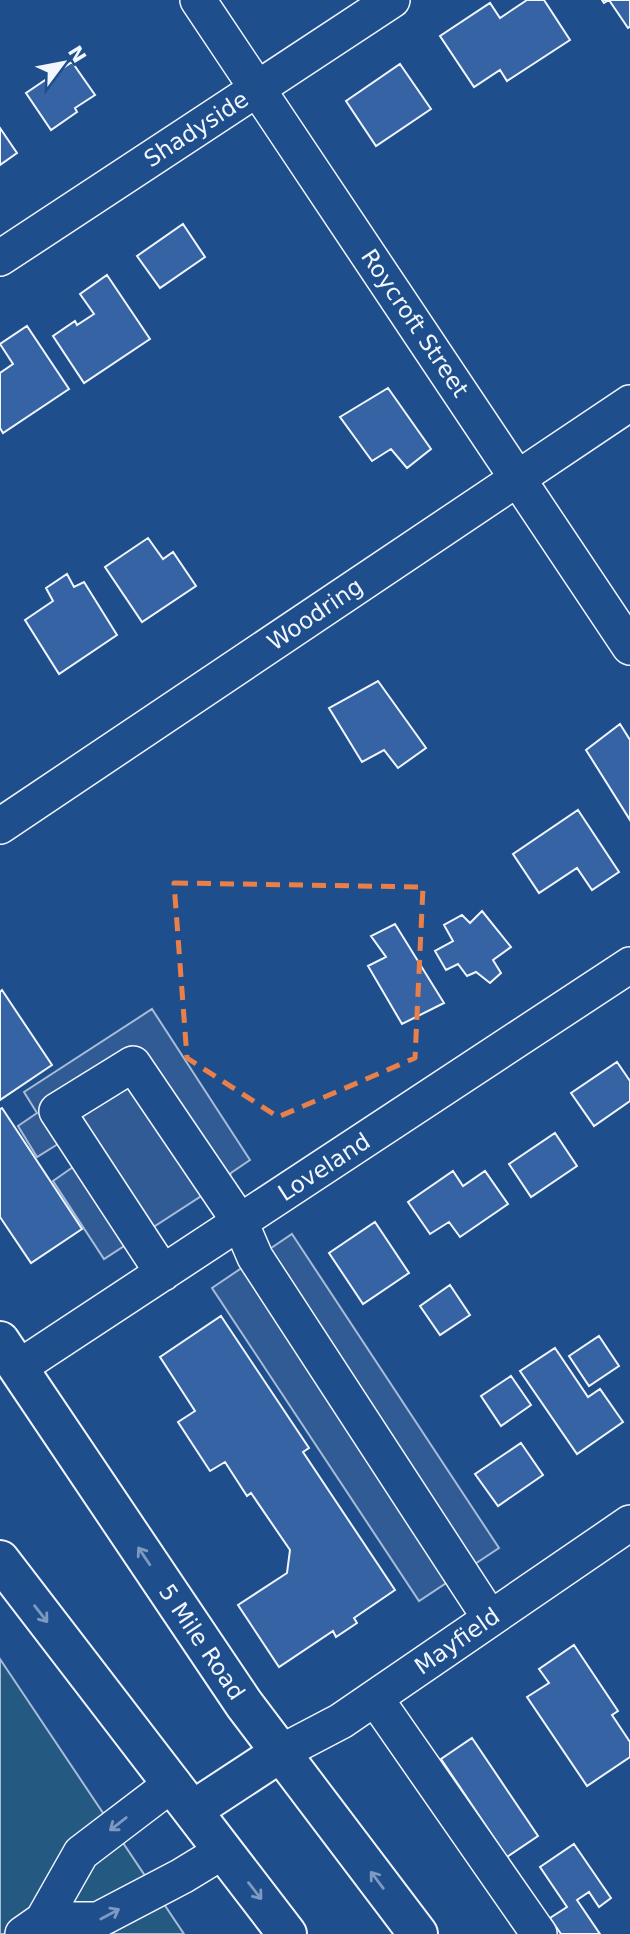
<svg xmlns="http://www.w3.org/2000/svg" width="630" height="1934" font-family="'DejaVu Sans',sans-serif">
<style>
.green{fill:#245a82;stroke:#a8bbd7;stroke-width:2}
.parking{fill:#305b95;stroke:#a8bbd7;stroke-width:2}
.building{fill:#3563a3;stroke:#f2f6ff;stroke-width:2}
.lines{fill:none;stroke-linecap:round;stroke-linejoin:round}
.minor-casing{stroke:#f2f6ff;stroke-width:38}
.major-casing{stroke:#f2f6ff;stroke-width:42}
.minor{stroke:#1f4e8c;stroke-width:35}
.major{stroke:#1f4e8c;stroke-width:38}
.oneway{stroke:#7e9ac0}
.marked{fill:none;stroke:#ea8049;stroke-width:5;stroke-dasharray:14 9;stroke-linejoin:round}
.labels{text-anchor:middle;stroke-width:5;stroke-linejoin:round;paint-order:stroke}
.street-label{font-size:23px;fill:#f2f6ff;stroke:#1f4e8c}
</style>
<rect width="100%" height="100%" fill="#1f4e8c"/>
<path class="green" d="M0 1659 184 1934H0Z"/>
<path class="parking" d="M152 1009 250 1160 231 1173 229 1178 104 1259 53 1181 73 1167 58 1144 37 1157 18 1126 37 1113 24 1092Z
M292 1234 499 1548 419 1601 212 1288Z"/>
<path class="building" d="M527 0H544L570 40 507 81 500 70 474 87 440 36 490 3 500 18Z
M602 0H630V27L628 28 609 0 604 3Z
M72 62 95 95 75 108 77 112 51 130 26 93Z
M400 64 431 109 376 146 346 101Z
M0 128 17 153 0 165Z
M183 224 205 257 160 288 137 256Z
M107 275 150 339 84 383 53 336 75 321 77 325 94 314 80 294Z
M27 326 69 389 3 433 0 428V373L13 364 0 344Z
M388 388 431 449 407 468 391 449 372 461 340 417Z
M148 538 163 559 173 552 196 586 142 622 105 567Z
M67 574 74 587 84 582 117 635 59 674 25 620 53 601 46 588Z
M378 681 426 748 398 768 384 750 362 762 329 708Z
M620 724 630 740V820L586 750Z
M578 810 619 872 592 890 577 868 539 893 513 854Z
M482 911 511 947 493 960 501 973 490 983 476 972 467 976 458 964 446 970 435 951 453 941 444 925 462 915 470 923Z
M395 924 444 1003 402 1024 368 966 386 957 371 936Z
M2 990 52 1065 0 1100V992Z
M617 1062 630 1081V1101L594 1126 571 1093Z
M2 1108 82 1229 31 1263 0 1217V1109Z
M555 1133 577 1166 531 1197 509 1164Z
M453 1171 463 1186 485 1171 508 1204 460 1237 449 1222 430 1234 408 1202Z
M375 1222 409 1273 363 1304 329 1253Z
M450 1285 470 1315 440 1335 420 1306Z
M221 1316 309 1448 303 1452 395 1590 354 1618 357 1623 336 1637 333 1631 279 1667 238 1605 287 1573 290 1550 251 1493 247 1496 225 1462 210 1471 178 1422 195 1411 160 1357Z
M599 1336 619 1366 589 1386 569 1356Z
M555 1348 588 1397 600 1389 623 1422 577 1454 520 1371Z
M511 1376 531 1405 501 1426 481 1396Z
M521 1443 543 1475 498 1506 475 1474Z
M574 1645 618 1711 612 1715 630 1742V1757L587 1786 527 1697 549 1683 539 1669Z
M472 1738 538 1836 507 1857 441 1759Z
M574 1844 611 1898 599 1907 589 1892 577 1900 600 1934H561L550 1918 567 1907 540 1867Z"/>
<g class="lines">
<defs>
<path id="minor" d="M198 0 630 647
M0 258 392 0
M0 826 630 403
M163 1273 57 1111 133 1064 240 1222 255 1257 490 1618
M18 1368 630 965
M375 1698 539 1934
M280 1753 341 1721 630 1523
M43 1920H98L182 1876 223 1851
M23 1934 43 1920 81 1853 173 1783"/>
<path id="major" d="M0 1341 244 1704 418 1934
M0 1560 287 1934
M193 1810 280 1753"/>
</defs>
<use href="#minor" class="minor-casing"/>
<use href="#major" class="major-casing"/>
<use href="#minor" class="minor"/>
<use href="#major" class="major"/>
</g>
<defs><path id="oneway-shaft" d="M-6 0H5M1.5-3L5.5 0L1.5 3" fill="none" stroke-width="1.6" stroke-linecap="round" stroke-linejoin="round" transform="scale(1.75)"/></defs>
<g class="oneway">
<use href="#oneway-shaft" transform="translate(144 1556) rotate(-124)"/>
<use href="#oneway-shaft" transform="translate(41 1614) rotate(52)"/>
<use href="#oneway-shaft" transform="translate(118 1824) rotate(142)"/>
<use href="#oneway-shaft" transform="translate(377 1880) rotate(-127)"/>
<use href="#oneway-shaft" transform="translate(255 1891) rotate(52)"/>
<use href="#oneway-shaft" transform="translate(110 1914) rotate(-28)"/>
</g>
<path class="marked" d="M174 883 423 887 415 1058 278 1117 187 1058Z"/>
<g class="labels">
<g class="street-label">
<text transform="translate(196 129) rotate(-33)" y="8">Shadyside</text>
<text transform="translate(415 323) rotate(56)" y="8">Roycroft Street</text>
<text transform="translate(315 614) rotate(-34)" y="8">Woodring</text>
<text transform="translate(324 1167) rotate(-33)" y="8">Loveland</text>
<text transform="translate(457 1641) rotate(-35)" y="8">Mayfield</text>
<text transform="translate(202 1642) rotate(56)" y="8">5 Mile Road</text>
</g>
</g>
<g transform="translate(63 63) rotate(58)" stroke="#1f4e8c" stroke-width="5" paint-order="stroke">
<path d="M0-5L12 26L0 18L-12 26Z" fill="#f2f6ff"/>
<text y="-10" font-size="19" font-weight="bold" text-anchor="middle" fill="#f2f6ff">N</text>
</g>
</svg>
